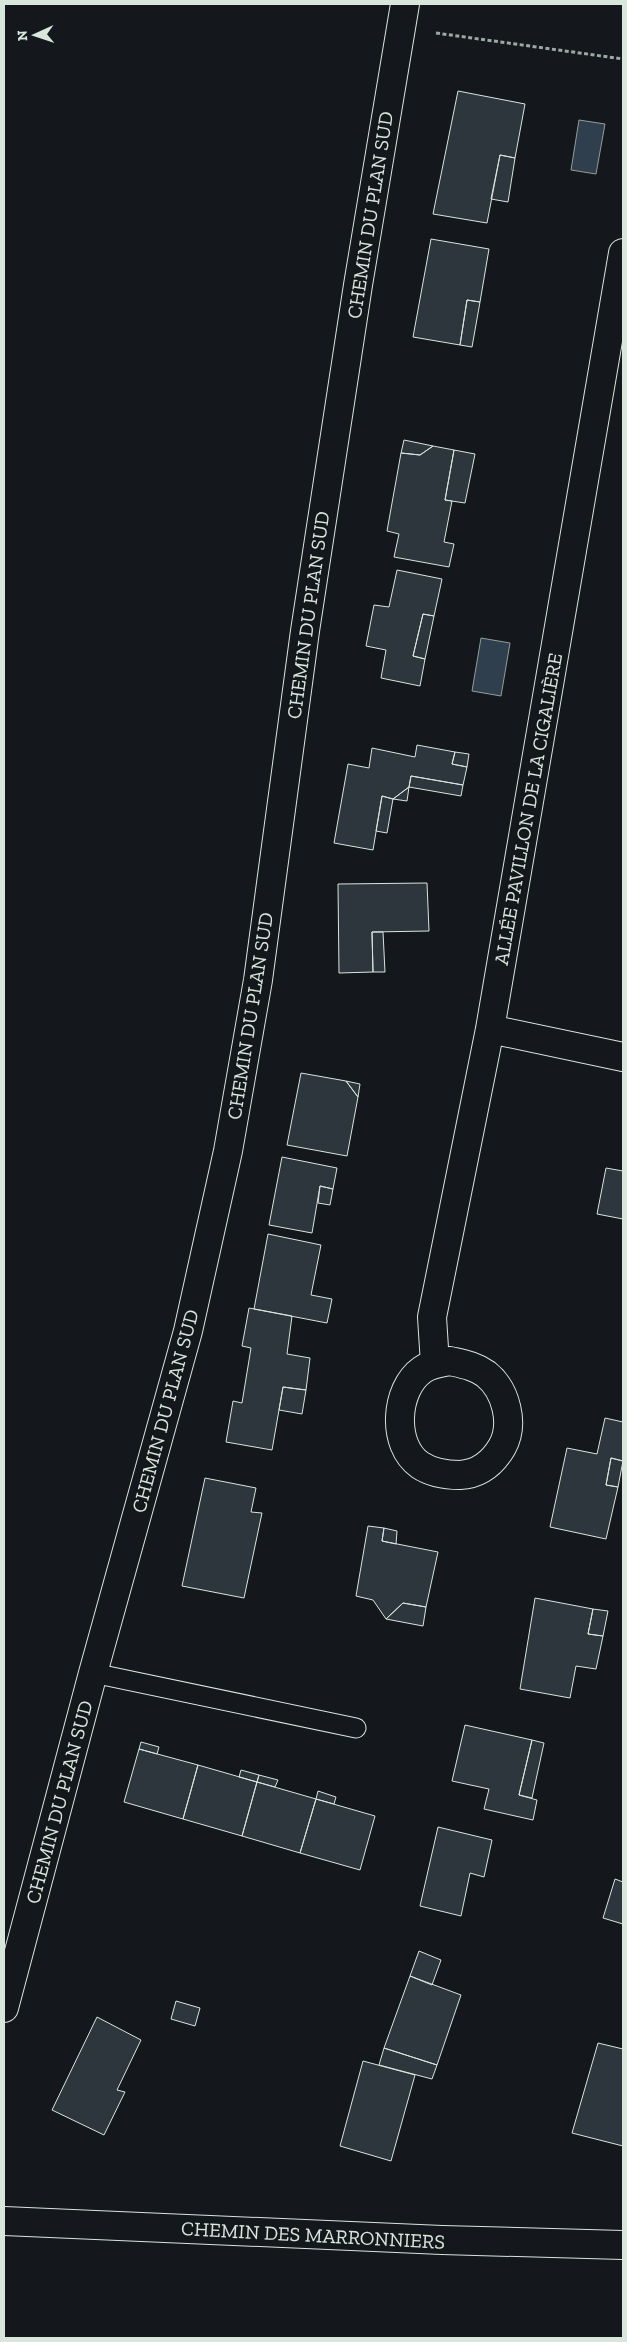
<svg xmlns="http://www.w3.org/2000/svg" width="627" height="2342" font-family="'Zilla Slab',serif">
<style>
.water{fill:#2f3f4d;stroke:#939e99}
.building{fill:#2c363c;stroke:#d8e6dc}
.lines{fill:none;stroke-linecap:round;stroke-linejoin:round}
.lane-casing{stroke:#d8e6dc;stroke-width:21}
.street-casing{stroke:#d8e6dc;stroke-width:30}
.secondary-casing{stroke:#d8e6dc;stroke-width:30}
.path{stroke:#9da8a2;stroke-width:3;stroke-dasharray:4 2.5;stroke-linecap:butt}
.lane{stroke:#14181c;stroke-width:19}
.street{stroke:#14181c;stroke-width:28}
.secondary{stroke:#14181c;stroke-width:28}
.labels{text-anchor:middle;stroke-width:4;stroke-linejoin:round;paint-order:stroke}
.street-label{font-size:20px;fill:#d8e6dc;stroke:#14181c}
</style>
<rect width="100%" height="100%" fill="#14181c"/>
<path class="water" d="M579 120 605 124 596 174 571 170Z
M481 638 510 643 501 696 472 691Z"/>
<path class="building" d="M458 91 525 104 515 158 500 155 487 223 433 214Z
M500 155 515 158 508 202 491 199Z
M431 239 489 249 480 302 467 300 460 345 413 337Z
M467 300 480 302 472 347 460 345Z
M404 440 433 446 420 455 401 453Z
M433 446 454 450 445 500 452 501 444 542 454 544 449 567 394 557 399 534 387 531 401 453 420 455Z
M454 450 475 454 465 503 445 500Z
M397 570 442 579 434 616 423 614 413 656 425 659 420 686 381 678 386 650 366 646 374 605 389 607Z
M423 614 434 616 425 659 413 656Z
M417 745 455 752 452 764 467 767 463 785 411 776 409 787 393 799 382 796 373 850 334 843 348 764 369 768 372 748 415 757Z
M455 752 469 754 467 767 452 764Z
M411 776 463 785 461 796 409 787Z
M409 787 407 801 393 799Z
M382 796 393 799 387 833 376 831Z
M427 883 429 931 372 932 373 972 339 973 338 884Z
M372 932H383L385 972H373Z
M301 1073 346 1081 358 1097 347 1156 287 1145Z
M346 1081 360 1084 358 1097Z
M282 1157 337 1168 333 1189 320 1186 312 1233 269 1225Z
M606 1168 623 1171V1219L597 1214Z
M320 1186 333 1189 330 1205 318 1203Z
M268 1234 321 1245 311 1295 332 1299 327 1323 254 1309Z
M249 1308 292 1316 287 1354 310 1358 306 1390 283 1387 272 1450 226 1442 233 1401 242 1403 251 1348 242 1346Z
M283 1387 306 1390 302 1414 279 1410Z
M605 1418 623 1422V1461L611 1458 606 1485 618 1487 606 1539 550 1527 567 1448 597 1454Z
M611 1458 623 1461 618 1487 606 1485Z
M205 1478 256 1488 251 1512 262 1513 244 1598 182 1586Z
M368 1526 384 1528 382 1541 438 1552 426 1607 403 1603 386 1619 373 1600 356 1596Z
M384 1528 397 1531 396 1544 382 1541Z
M535 1598 593 1609 588 1634 603 1636 596 1669 576 1666 570 1698 520 1689Z
M403 1603 426 1607 423 1626 386 1619Z
M593 1609 608 1611 603 1636 588 1634Z
M465 1725 532 1740 519 1795 537 1800 533 1820 484 1809 489 1789 452 1781Z
M532 1740 544 1743 532 1798 519 1795Z
M141 1742 159 1747 157 1754 139 1749Z
M139 1749 198 1765 183 1819 124 1802Z
M198 1765 257 1782 242 1836 183 1819Z
M241 1770 259 1775 257 1782 239 1777Z
M259 1775 278 1780 275 1787 257 1782Z
M257 1782 316 1799 300 1853 242 1836Z
M318 1791 336 1797 334 1804 316 1799Z
M316 1799 375 1816 360 1870 300 1853Z
M438 1827 492 1840 484 1877 470 1873 461 1916 420 1906Z
M615 1879 623 1882V1924L603 1918Z
M419 1951 441 1960 432 1985 410 1976Z
M410 1976 461 1995 437 2065 384 2048Z
M176 2001 200 2008 195 2026 171 2019Z
M97 2017 141 2040 117 2090 125 2092 104 2135 52 2110Z
M598 2043 623 2049V2146L572 2133Z
M384 2048 437 2065 432 2079 379 2065Z
M363 2061 415 2075 391 2161 340 2146Z"/>
<g class="lines">
<defs>
<path id="lane" d="M93 1673 356 1728"/>
<path id="street" d="M490 1029 623 1057
M450 1361C463 1364 475 1366 486 1374 506 1390 515 1424 502 1447 492 1464 479 1474 460 1475 446 1475 432 1473 420 1465 391 1445 395 1389 422 1370 430 1364 441 1363 450 1361Z
M435 1364 432 1317 490 1029 623 253
M4 2008 93 1673 188 1331 228 1151 258 980 305 631 358 285 405 4"/>
<path id="secondary" d="M4 2221 442 2240 623 2245"/>
</defs>
<use href="#lane" class="lane-casing"/>
<use href="#street" class="street-casing"/>
<use href="#secondary" class="secondary-casing"/>
<path class="path" d="M436 33 623 59"/>
<use href="#lane" class="lane"/>
<use href="#street" class="street"/>
<use href="#secondary" class="secondary"/>
</g>
<g class="labels">
<g class="street-label">
<text transform="translate(370 215) rotate(-81)" y="7">CHEMIN DU PLAN SUD</text>
<text transform="translate(308 615) rotate(-82)" y="7">CHEMIN DU PLAN SUD</text>
<text transform="translate(528 809) rotate(-80)" y="7">ALLÉE PAVILLON DE LA CIGALIÈRE</text>
<text transform="translate(250 1016) rotate(-81)" y="7">CHEMIN DU PLAN SUD</text>
<text transform="translate(165 1411) rotate(-75)" y="7">CHEMIN DU PLAN SUD</text>
<text transform="translate(59 1802) rotate(-75)" y="7">CHEMIN DU PLAN SUD</text>
<text transform="translate(313 2235) rotate(3)" y="7">CHEMIN DES MARRONNIERS</text>
</g>
</g>
<rect width="627" height="2342" fill="none" stroke="#d8e6dc" stroke-width="10"/>
<g transform="translate(35 35) rotate(267)" stroke="#14181c" stroke-width="4" paint-order="stroke">
<path d="M0-4L9 19L0 12L-9 19Z" fill="#d8e6dc"/>
<text y="-8" font-size="14" font-weight="bold" text-anchor="middle" fill="#d8e6dc">N</text>
</g>
</svg>
